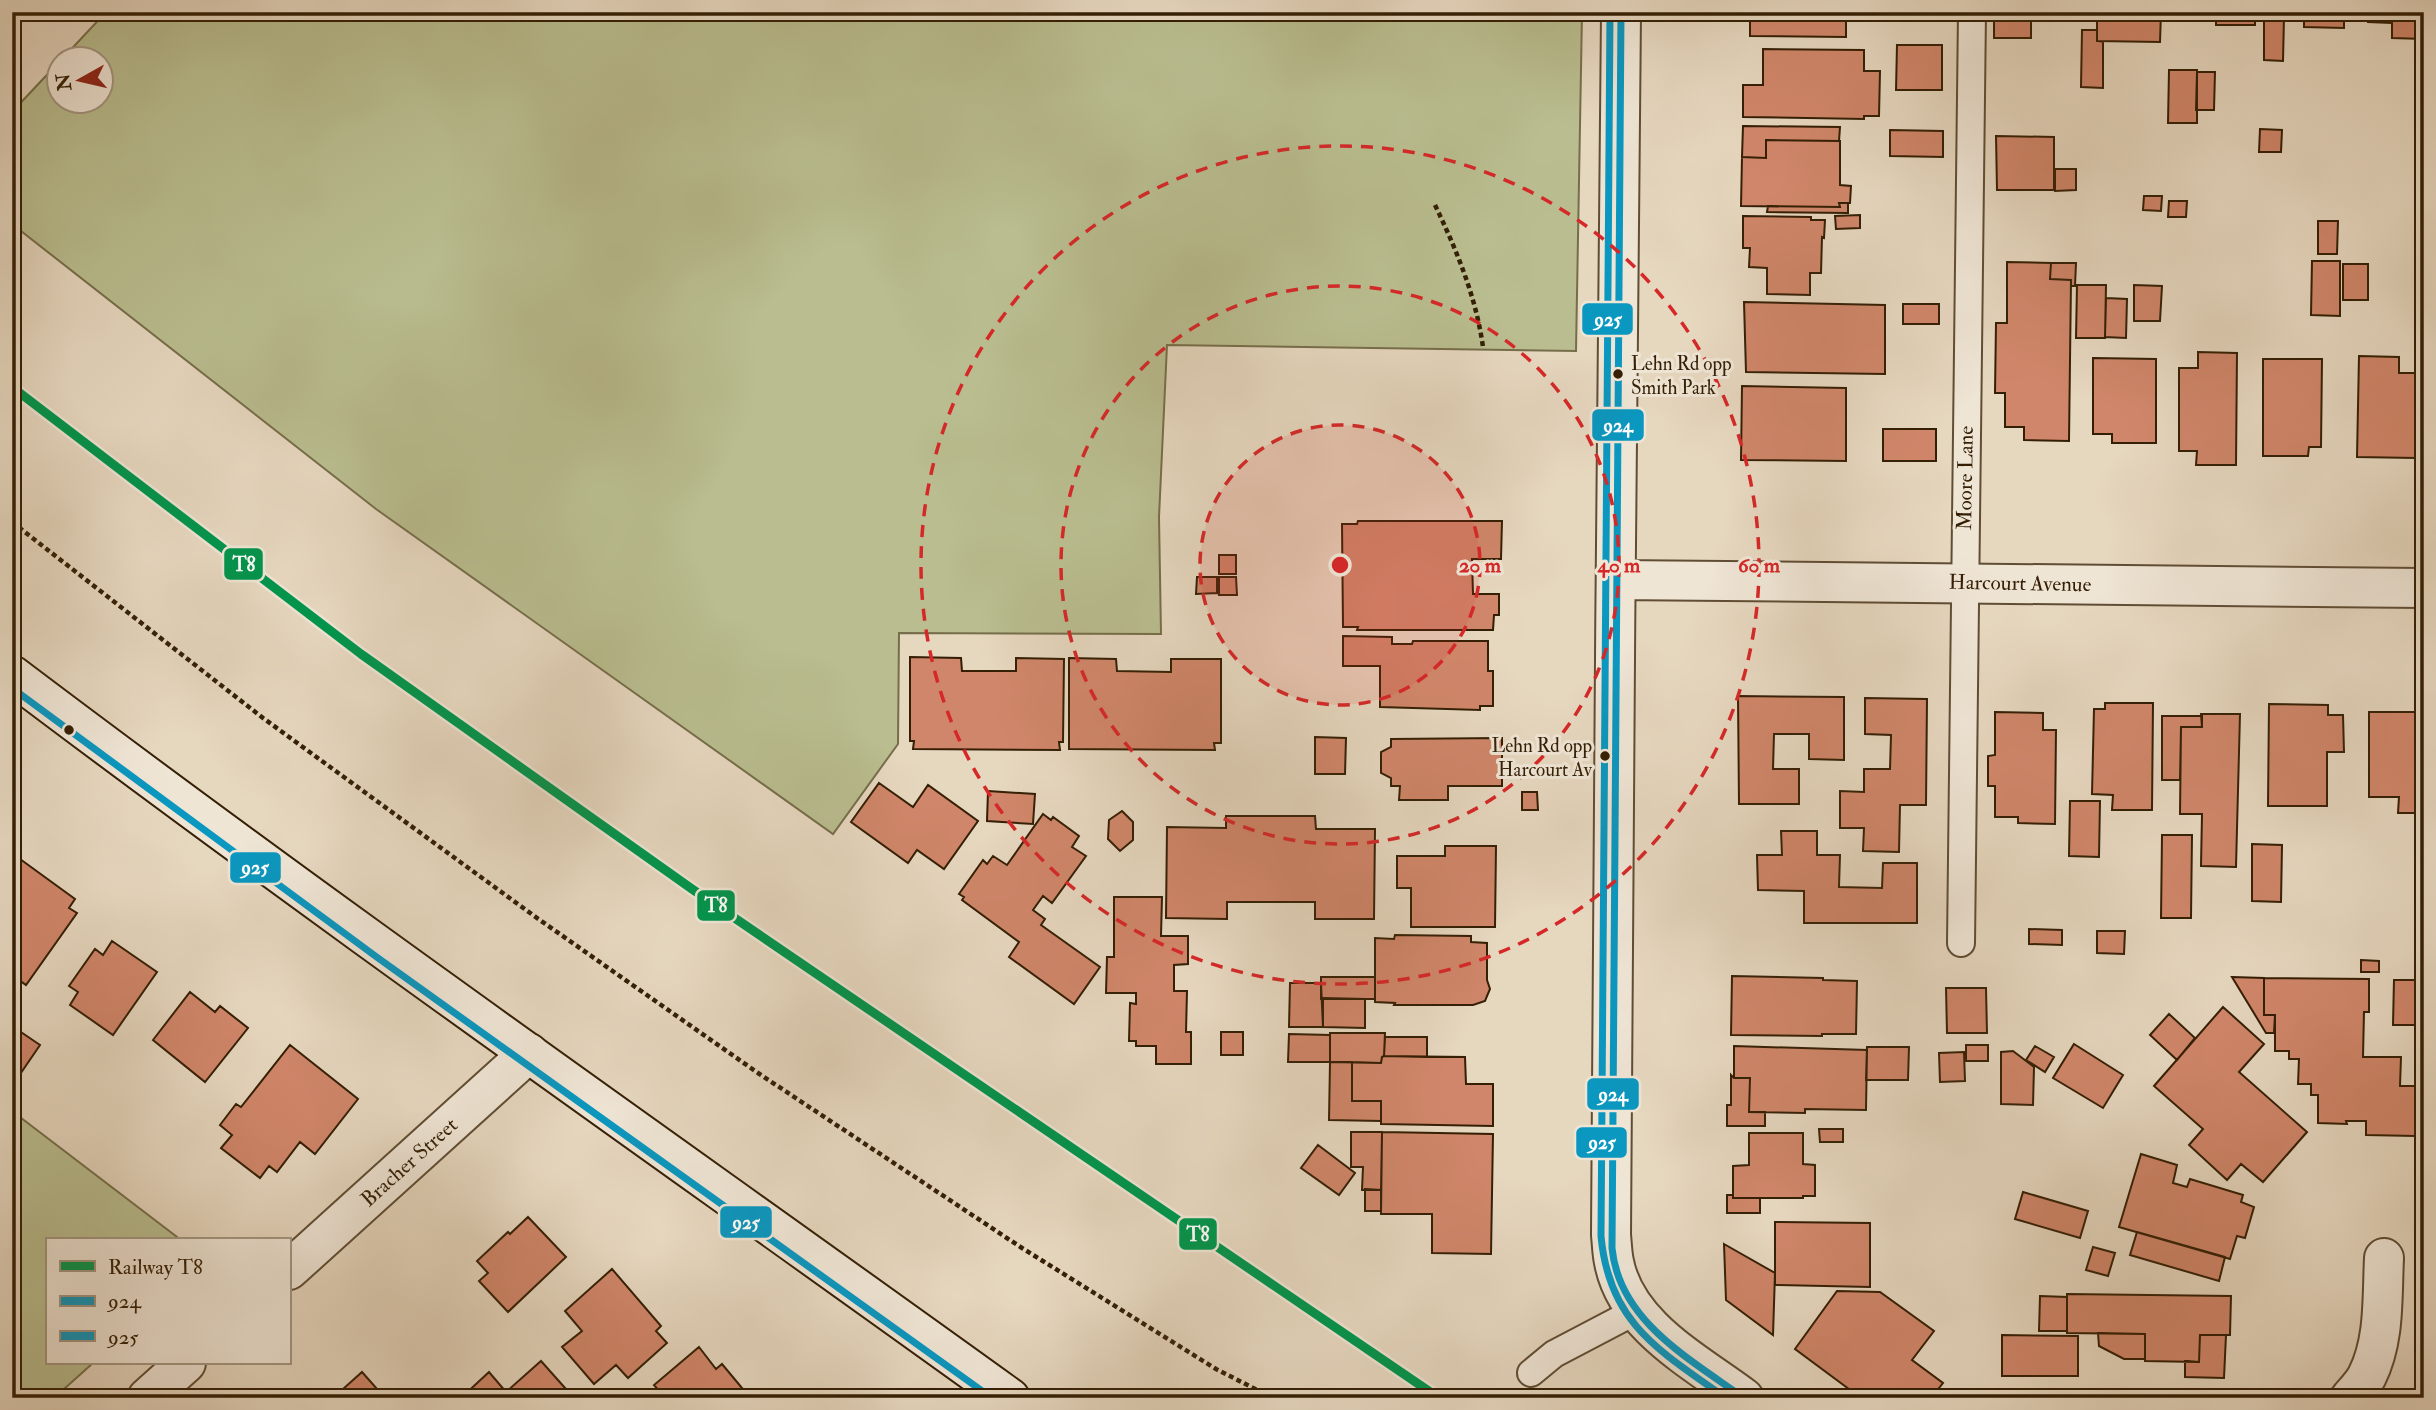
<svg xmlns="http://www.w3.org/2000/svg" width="2436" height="1410" font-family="'IM FELL Double Pica',serif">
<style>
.green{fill:#b9bd8f;stroke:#766e4a;stroke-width:2}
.building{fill:#d0866a;stroke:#341f05;stroke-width:2}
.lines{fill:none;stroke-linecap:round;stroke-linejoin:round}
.service-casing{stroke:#604d34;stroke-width:30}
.minor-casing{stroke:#604d34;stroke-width:42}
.secondary-casing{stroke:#341f05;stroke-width:42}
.path{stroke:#341f05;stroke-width:4.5;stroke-dasharray:5 3.5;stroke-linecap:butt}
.service{stroke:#efe5d5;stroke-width:26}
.minor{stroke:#efe5d5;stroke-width:38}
.secondary{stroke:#efe5d5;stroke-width:38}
.bus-1-casing{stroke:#efe5d5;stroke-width:12}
.bus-2-casing{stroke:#efe5d5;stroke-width:12}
.bus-1{stroke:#0a97c0;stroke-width:7}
.bus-2{stroke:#0a97c0;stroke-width:7}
.rail-1-casing{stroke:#efe5d5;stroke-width:14}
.rail-1{stroke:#00954c;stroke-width:9}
.ring{fill:none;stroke:#d62828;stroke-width:3.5;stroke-dasharray:12 9}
.bus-dot{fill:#341f05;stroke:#efe5d5;stroke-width:2.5}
.labels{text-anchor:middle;stroke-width:6;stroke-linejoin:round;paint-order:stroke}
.bus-label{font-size:19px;fill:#341f05;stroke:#efe5d5;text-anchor:start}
.street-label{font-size:21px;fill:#341f05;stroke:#efe5d5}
.centre{fill:#d62828;stroke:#efe5d5;stroke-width:3.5}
.ring-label{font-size:21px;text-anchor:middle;font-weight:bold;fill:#d62828;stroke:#efe5d5;stroke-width:6;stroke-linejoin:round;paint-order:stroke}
.line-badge{stroke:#efe5d5;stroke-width:2.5}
.badge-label{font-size:19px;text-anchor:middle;font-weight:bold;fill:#fff}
</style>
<rect width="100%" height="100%" fill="#e6d7bf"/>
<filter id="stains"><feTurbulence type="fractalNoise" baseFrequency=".00286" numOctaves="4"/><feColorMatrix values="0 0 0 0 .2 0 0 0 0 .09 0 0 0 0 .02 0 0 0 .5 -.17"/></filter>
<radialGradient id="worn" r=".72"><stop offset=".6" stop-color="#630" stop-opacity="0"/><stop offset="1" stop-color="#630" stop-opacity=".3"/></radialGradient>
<path class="green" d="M106 12H1582L1576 351 1167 345 1159 517 1161 634 899 633 898 744 833 834 376 509 12 224V112L59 62 60 102H102V60L62 59Z
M12 1111 181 1240H47V1363H93L54 1398H12Z"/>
<path class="building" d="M1750 12H1846V37L1750 36Z
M1902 12H1946V16L1902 15Z
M1994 12H2031V38H1994Z
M2097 12H2161L2160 42 2097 41Z
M2216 12H2255V25H2216Z
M2304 12H2344V28L2304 27Z
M2368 12H2424V39L2392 38V23L2368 22Z
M2264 17H2284L2283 61 2264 60Z
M2082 30H2097V41L2103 42V88L2081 87Z
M1897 45H1942V90H1896Z
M1763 49 1864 50V71H1880L1879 116H1864V119L1743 117V85H1763Z
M2169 70H2197V123H2168Z
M2197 72H2215L2214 110H2196Z
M1743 126 1840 127 1839 141 1766 140V158L1742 157Z
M2260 129 2282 130 2281 152H2259Z
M1890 130 1943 131V157L1890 156Z
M1996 136 2054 137V190H1997Z
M1766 140 1840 141V185L1851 186 1850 203H1839L1840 207 1741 206 1742 157 1766 158Z
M2055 169H2076V190L2055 191Z
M2144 196H2162L2161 211 2143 210Z
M2169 201H2187L2186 217H2168Z
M1839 203H1848V213L1767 212 1768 206 1840 207Z
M1860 215V228L1836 229 1835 216Z
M1743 216 1811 217V220H1825L1824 238 1822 237 1821 273H1810V295L1767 294V268L1749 267 1750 248H1743Z
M2318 221H2338L2337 254H2318Z
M2312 261H2340V316L2311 315Z
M2007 262 2051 263 2050 279 2071 280 2069 441 2024 440V427H2005V393H1995L1996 323H2007Z
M2051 263H2076L2075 286H2071V280L2050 279Z
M2343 264H2368V300H2343Z
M2077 285H2106L2105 338H2076Z
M2134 285 2162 286 2160 321H2134Z
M2106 298 2127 299 2126 338 2105 337Z
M1744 302 1885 305V374L1746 372Z
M1903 304H1939V324H1903Z
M2198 352 2237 353 2236 465H2196L2197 451H2179V368H2198Z
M2359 356 2399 357V373H2417L2416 413H2424V449L2415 448 2416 458 2357 457Z
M2093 358 2156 359V443H2112V434H2093Z
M2263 359H2322L2321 447H2309L2308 456H2263Z
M1742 386 1846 388V461L1741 460Z
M1883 429H1936V461H1883Z
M1358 521H1502L1501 559H1472L1473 594H1499V615H1494L1493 630H1357L1358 627H1343L1342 524H1357Z
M1219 555H1236V574H1219Z
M1197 577H1217V593L1196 594Z
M1219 577H1236L1237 595H1219Z
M1343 636 1392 637V644H1412L1413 641H1488V671H1493V706H1480V710L1380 707V666H1343Z
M910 657 961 658 962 671H1016V658L1064 659 1063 742H1059L1060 750 913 749 914 741H910Z
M1069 658 1116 659 1117 671 1171 672V659H1221V743H1214L1215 750 1069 749Z
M1738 696 1844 697V760L1809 759V734H1774L1773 769H1799V804H1739Z
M1865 698 1927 699 1926 805H1900L1899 852 1863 851 1864 828H1840V791L1864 792V769H1890L1891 735 1865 734Z
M2105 703H2153L2152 810H2112L2113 795 2092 794 2094 709H2105Z
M2269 704 2328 705V715H2343L2344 752H2327V806H2268Z
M1995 712 2043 713V730H2056L2055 824 2018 823V817H1995V786H1988V756L1995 755Z
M2369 712H2424V813H2398L2399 797H2369Z
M2201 714H2240L2236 867 2201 866 2202 814H2180L2181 727H2202Z
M2162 716H2202V727H2181L2180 780H2162Z
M1315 737 1346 738 1345 774H1315Z
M1502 738V786H1448V800H1399L1400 786H1391V778L1381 773V752L1391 747V739Z
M879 783 913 807 928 785 978 821 944 869 917 850 908 863 851 822Z
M988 791 1035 794 1033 824 987 821Z
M1522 792H1537L1538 810H1522Z
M2070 801H2100L2099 857 2069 856Z
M1122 811 1133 822V840L1120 851 1108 839 1109 820Z
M1043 814 1051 820 1053 817 1079 836 1072 847 1086 856 1052 903 1043 896 1033 910 1045 919 1041 925 1100 967 1074 1004 1009 957 1019 942 962 900 964 897 959 894 983 860 987 864 993 856 1007 865Z
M1226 816H1315L1316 829H1375L1374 919H1315V902H1227V919L1166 918 1167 827 1226 828Z
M1781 831H1817V855H1840L1839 887 1882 888 1883 863H1917V923H1804V891L1758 890 1757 855H1782Z
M2162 835H2192L2191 918H2161Z
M2252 844 2282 845 2281 902 2252 901Z
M1445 846H1496L1495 927H1411V888H1397V856H1445Z
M20 859 75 899 69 908 77 913 26 985 12 975V871Z
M1114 897H1162L1161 936H1188V964L1174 965V991H1187L1186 1032H1191V1064H1156V1046H1136V1041H1129L1130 1003 1136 1004V993H1106L1107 957H1114Z
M2029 929 2062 930V945L2029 944Z
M2097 931H2125L2124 954 2097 953Z
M1395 935 1471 936V942L1487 943V980L1490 989 1485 1001 1473 1005H1394L1395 1003 1375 1002V938L1394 939Z
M112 941 157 972 113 1035 70 1005 78 992 69 986 95 949 103 955Z
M2361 960 2379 961V972H2361Z
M1732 976 1823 978V980L1857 981 1856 1034H1822V1036L1731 1035Z
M1321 977H1375V999H1321Z
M2232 977 2264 978V1015H2275L2274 1033H2266Z
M2264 978 2369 979V1012H2364L2363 1057H2401L2400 1086H2416L2415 1136 2366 1135V1121H2346L2347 1124 2318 1123V1095H2311V1084H2298L2299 1059H2289V1051H2275V1015H2264Z
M2394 980H2424V1025H2393Z
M1290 983H1321L1323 1027H1289Z
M1946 988H1986L1987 1033H1947Z
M190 992 215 1012 220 1006 248 1028 205 1082 153 1040Z
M1323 998 1365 999V1028L1323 1027Z
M2223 1007 2264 1044 2239 1072 2307 1132 2263 1182 2241 1164 2227 1180 2189 1145 2203 1129 2154 1086Z
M2169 1014 2195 1038 2177 1060 2150 1035Z
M12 1026 40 1045 12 1086Z
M1221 1032H1243V1055H1221Z
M1330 1033H1385L1384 1056 1382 1057 1381 1063 1330 1062Z
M1289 1034 1330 1035V1062H1288Z
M1385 1037H1427V1057L1384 1056Z
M2074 1044 2123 1075 2103 1108 2053 1078Z
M290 1045 358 1099 315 1154 300 1142 277 1172 269 1166 260 1178 221 1148 232 1135 220 1125 236 1104 241 1107Z
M1966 1045H1988V1061H1966Z
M1734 1046 1867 1050 1866 1110 1805 1109V1113L1749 1112 1750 1078H1734Z
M2035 1046 2054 1057 2045 1072 2026 1060Z
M1867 1047H1909L1908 1080H1866Z
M2013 1051 2034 1067 2033 1105 2001 1104V1052Z
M1964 1052 1965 1081 1940 1082 1939 1053Z
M1384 1056 1465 1057 1466 1084H1493V1126L1381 1124V1101H1352V1062L1381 1063 1382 1057Z
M1330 1062H1352V1101H1381V1121L1329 1120Z
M1731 1075 1734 1078H1750L1749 1112H1765V1126H1727V1105H1731Z
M1819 1129H1843V1142H1820Z
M1351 1132H1382L1381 1190H1362L1363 1167H1351Z
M1382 1132 1493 1134 1491 1254 1432 1253V1214H1381Z
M1749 1133H1803V1164L1815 1165V1196H1803V1198H1733V1166L1749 1165Z
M1318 1145 1355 1173 1339 1195 1301 1168Z
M2141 1154 2177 1165 2173 1183 2187 1187 2190 1179 2243 1195 2241 1202 2254 1207 2245 1238 2237 1236 2230 1259 2119 1227Z
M1365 1189 1381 1190V1211H1365Z
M2023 1192 2088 1211 2080 1238 2015 1219Z
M1727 1195H1733V1198H1760V1213H1727Z
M528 1217 566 1257 508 1312 479 1281 488 1273 477 1261 508 1232 510 1234Z
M1775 1222 1870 1223V1287L1775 1285Z
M2137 1232 2225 1257 2219 1281 2130 1255Z
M1724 1244 1775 1273 1773 1335 1726 1300Z
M2093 1247 2115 1253 2108 1276 2086 1270Z
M612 1269 661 1326 656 1331 667 1343 628 1378 616 1365 594 1384 562 1347 582 1331 565 1311Z
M1837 1291 1880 1292 1934 1331 1912 1360 1943 1383 1931 1398H1861L1795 1349Z
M2067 1294 2231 1296 2230 1335H2200L2199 1362 2145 1361V1334L2067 1333Z
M2040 1296 2067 1297V1331H2039Z
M2098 1333 2145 1334V1359H2124L2099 1346Z
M2002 1335 2078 1336V1376H2002Z
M2200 1335H2226L2224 1378 2185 1377V1361L2199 1362Z
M699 1347 716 1369 722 1364 747 1394 743 1398H665L654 1385Z
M541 1361 574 1398H461L489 1372 506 1392Z
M362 1372 385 1398H351L343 1389Z"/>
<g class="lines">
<defs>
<path id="service" d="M1961 943 1972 12
M1531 1373 1554 1354 1636 1311"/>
<path id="minor" d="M1621 12C1616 420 1614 827 1611 1235 1612 1244 1612 1253 1614 1262 1626 1326 1696 1362 1744 1398
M1617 580 2424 588
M289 1270 529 1053
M147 1398 186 1363
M2350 1398C2356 1391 2363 1384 2367 1376 2385 1340 2382 1298 2384 1258"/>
<path id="secondary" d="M12 675C340 923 677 1158 1010 1398"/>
</defs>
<use href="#service" class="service-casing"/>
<use href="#minor" class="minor-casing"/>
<use href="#secondary" class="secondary-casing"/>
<path class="path" d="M1435 205C1457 251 1476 297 1483 347
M12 522 263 718 537 918 758 1073 1022 1248 1216 1369 1273 1398"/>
<use href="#service" class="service"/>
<use href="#minor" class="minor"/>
<use href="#secondary" class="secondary"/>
<defs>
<path id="bus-1" d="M1621 12 1612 1248C1619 1321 1690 1359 1744 1398"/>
<path id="bus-2" d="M1610 12 1601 1236C1609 1324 1660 1351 1726 1398
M12 688 378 958 992 1398"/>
</defs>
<use href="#bus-1" class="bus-1-casing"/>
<use href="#bus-2" class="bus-2-casing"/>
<use href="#bus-1" class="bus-1"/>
<use href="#bus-2" class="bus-2"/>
<defs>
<path id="rail-1" d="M12 387 361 654 692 889 1439 1398"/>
</defs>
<use href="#rail-1" class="rail-1-casing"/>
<use href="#rail-1" class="rail-1"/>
</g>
<circle cx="1340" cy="565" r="140" fill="#d62828" fill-opacity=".12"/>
<g class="ring">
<circle cx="1340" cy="565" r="140"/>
<circle cx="1340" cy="565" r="279"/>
<circle cx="1340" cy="565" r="419"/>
</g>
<g class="bus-dot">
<circle cx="1618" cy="374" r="6"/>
<circle cx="69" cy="730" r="6"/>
<circle cx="1605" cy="756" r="6"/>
</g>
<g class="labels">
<g class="bus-label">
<text x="1631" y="370">Lehn Rd opp<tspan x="1631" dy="24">Smith Park</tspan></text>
<text x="1592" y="752" text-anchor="end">Lehn Rd opp<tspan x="1592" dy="24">Harcourt Av</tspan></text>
</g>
<g class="street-label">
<text transform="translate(1965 478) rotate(-89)" y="7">Moore Lane</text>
<text transform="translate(2020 583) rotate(1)" y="7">Harcourt Avenue</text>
<text transform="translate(409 1162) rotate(-42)" y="7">Bracher Street</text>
</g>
</g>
<circle cx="1340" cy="565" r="10" class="centre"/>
<g class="ring-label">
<text x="1480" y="572">20 m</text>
<text x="1619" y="572">40 m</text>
<text x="1759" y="572">60 m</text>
</g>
<g class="line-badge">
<rect x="1581" y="302" width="53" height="34" rx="7" fill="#0a97c0"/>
<rect x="1591" y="408" width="54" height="34" rx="7" fill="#0a97c0"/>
<rect x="223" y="547" width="41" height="34" rx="7" fill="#00954c"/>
<rect x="229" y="851" width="53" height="33" rx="7" fill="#0a97c0"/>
<rect x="696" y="889" width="40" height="33" rx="7" fill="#00954c"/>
<rect x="1586" y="1077" width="54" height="34" rx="7" fill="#0a97c0"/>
<rect x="1575" y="1126" width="53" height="33" rx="7" fill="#0a97c0"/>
<rect x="719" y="1205" width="54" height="34" rx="7" fill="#0a97c0"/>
<rect x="1178" y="1217" width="40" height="34" rx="7" fill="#00954c"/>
</g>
<g class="badge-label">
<text x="1608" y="326">925</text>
<text x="1618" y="432">924</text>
<text x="244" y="571">T8</text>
<text x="255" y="874">925</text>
<text x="716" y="912">T8</text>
<text x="1613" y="1101">924</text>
<text x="1602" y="1149">925</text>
<text x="746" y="1229">925</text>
<text x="1198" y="1241">T8</text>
</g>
<rect width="2436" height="1410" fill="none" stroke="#e6d7bf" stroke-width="42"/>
<rect x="14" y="14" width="2408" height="1382" fill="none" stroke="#341f05" stroke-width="3.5"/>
<rect x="21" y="21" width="2394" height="1368" fill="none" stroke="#341f05" stroke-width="2"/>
<rect x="46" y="1238" width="245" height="126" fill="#efe5d5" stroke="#a49682" stroke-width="2"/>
<rect x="60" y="1261" width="35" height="10" fill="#00954c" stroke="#a49682" stroke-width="2"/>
<text x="108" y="1274" font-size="21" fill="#341f05">Railway T8</text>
<rect x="60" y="1296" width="35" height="10" fill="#0a97c0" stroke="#a49682" stroke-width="2"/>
<text x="108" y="1308" font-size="21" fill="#341f05">924</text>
<rect x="60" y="1331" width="35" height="10" fill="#0a97c0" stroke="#a49682" stroke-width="2"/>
<text x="108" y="1344" font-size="21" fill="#341f05">925</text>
<g transform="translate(80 80) rotate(262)"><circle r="33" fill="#efe5d5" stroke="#a49682" stroke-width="2"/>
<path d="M0-5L12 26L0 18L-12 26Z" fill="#8f2418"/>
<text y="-10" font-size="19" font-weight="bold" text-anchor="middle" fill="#341f05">N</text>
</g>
<rect width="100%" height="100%" filter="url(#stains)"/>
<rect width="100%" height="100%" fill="url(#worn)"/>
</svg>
